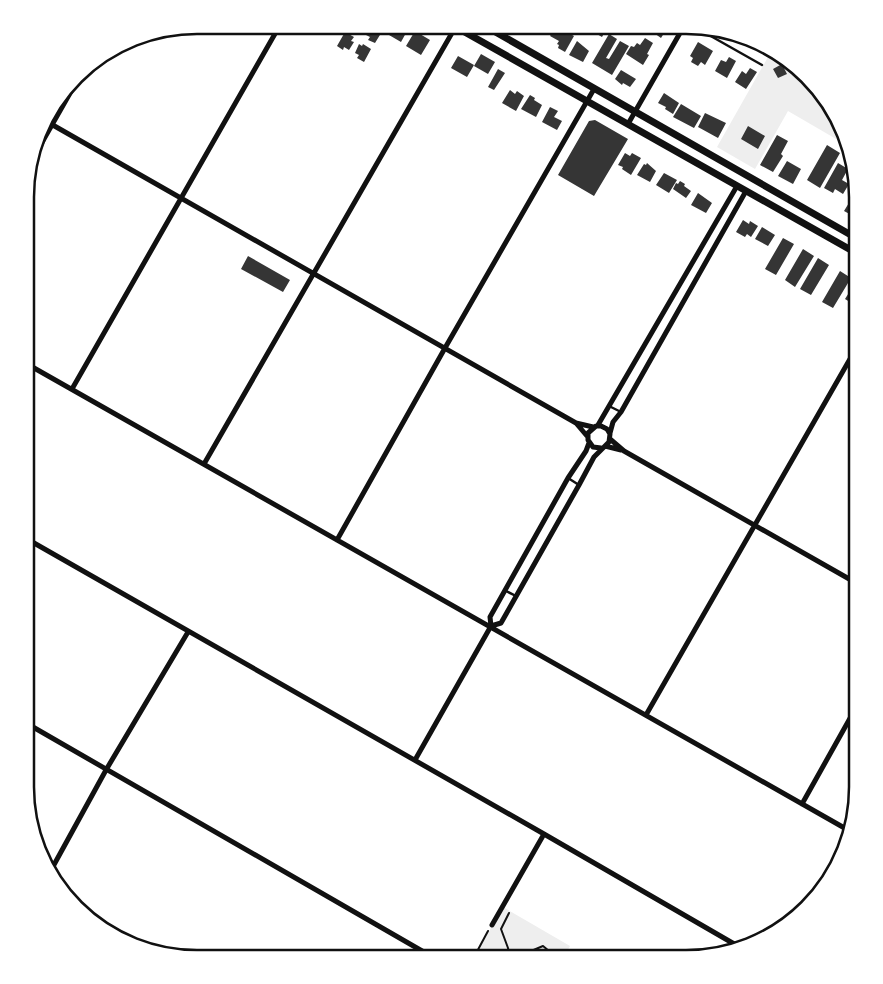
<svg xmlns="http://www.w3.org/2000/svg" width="883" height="984" font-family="Quicksand,sans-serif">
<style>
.green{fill:#eee}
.building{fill:#353535}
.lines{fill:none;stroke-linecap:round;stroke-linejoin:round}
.path{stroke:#111;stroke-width:2}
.service{stroke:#111;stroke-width:2.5}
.minor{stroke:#111;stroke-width:5}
.secondary{stroke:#111;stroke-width:7}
.primary{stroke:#111;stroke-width:8}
.rim{fill:none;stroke:#111;stroke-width:2.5}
</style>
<rect width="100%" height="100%" fill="#fff"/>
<path class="green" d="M772 50 781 54 829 102 843 143 788 111 755 169 717 147Z
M503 907 570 946 563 959H473Z"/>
<path class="building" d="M348 25H362L359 31 355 29 353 32 346 28Z
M373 25 383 30 375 43 368 40 370 37 366 35 370 27 371 28Z
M395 26H406L403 31 406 33 401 42 389 35Z
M583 26H608L602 37Z
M640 26H667L668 27 661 38 651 31 649 34 639 28Z
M555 28 565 35 567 32 574 36 565 52 558 48 559 45 557 44 559 41 550 36Z
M415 31 430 40 421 55 406 46Z
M345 32 354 37 351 41 354 42 349 50 344 47 343 50 337 46Z
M609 34 617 39 606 58 609 59 620 41 629 46 612 75 592 63Z
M645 38 653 43 647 54 649 55 643 65 626 54 631 46 634 47 637 43 640 45Z
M577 41 589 51 583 62 569 55Z
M698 42 713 51 705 65 701 62 698 66 691 62 693 58 690 56Z
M359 44 362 46 363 44 371 49 364 62 357 58 359 55 355 53Z
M481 54 495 62 488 74 474 66Z
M458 56 474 65 467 77 451 68Z
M729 57 736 61 727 78 715 71 721 60 726 62Z
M782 64 787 74 778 78 773 69Z
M750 68 757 72 746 89 735 82 742 71 746 74Z
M498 69 505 73 494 90 488 87Z
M621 70 636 79 630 87 623 83 622 85 615 79Z
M510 90 515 94 517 91 524 96 516 111 502 103Z
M664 93 679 103 673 114 665 109 666 107 658 103Z
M530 95 535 98 534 100 542 105 536 117 521 109Z
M681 104 701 116 694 128 673 117Z
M550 107 558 111 554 117 562 121 557 130 542 122Z
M705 113 726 123 718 138 698 127Z
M595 120 628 139 594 196 558 175 589 121Z
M748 126 765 136 758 149 741 139Z
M777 135 788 141 781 154 783 156 773 172 760 165Z
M827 145 840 153 820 188 807 180Z
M625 153 630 156 632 153 641 158 631 175 622 169 623 167 618 165Z
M787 161 801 169 793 184 778 176Z
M647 163 656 171 650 182 637 175 644 164 646 165Z
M838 163 848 169 842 180 849 184 843 194 835 189 833 193 824 188Z
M664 173 677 180 669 193 656 185Z
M680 181 685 184 684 186 691 191 686 198 673 189 676 183 678 184Z
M858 188V212L855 217 844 211Z
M698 193 712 203 706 213 691 205Z
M743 220 749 224 750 221 758 226 751 237 747 234 745 237 736 232Z
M762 227 775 235 768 246 755 239Z
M783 238 794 244 776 275 765 269Z
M803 249 814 256 795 287 785 280Z
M248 256 290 280 283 292 241 269Z
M818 258 829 265 811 295 800 289Z
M840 271 851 278 833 308 822 302Z
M855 283 858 285V301L855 300 853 304 845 299Z"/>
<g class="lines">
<path class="path" d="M91 71 97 60
M28 182 36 169
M27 392 30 385 27 381
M509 913 501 929 508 948 510 959
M478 951 494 959
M473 959 488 931
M512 959 543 946 555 956 553 959"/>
<path class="service" d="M693 26 762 65
M609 406 621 412
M568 478 579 485
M506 591 516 596"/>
<path class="minor" d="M51 124 576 423 593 427
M628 124 684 26
M27 364 848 830
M72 389 280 25
M576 423 587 436
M598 425 737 186
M610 433 613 422 621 412 746 191
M610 439 624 451 858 584
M605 446 621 450
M204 464 456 26
M27 539 544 834 736 945
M337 540 445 348 594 89
M491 626 501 623 579 485 594 457 609 442 610 434 607 429 601 426H596L588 433V440L593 447 601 448
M646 715 858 345
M26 723 436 959
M415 760 491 626 490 617 568 478 586 451 589 443
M802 804 858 704
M50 872 106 770 188 632
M492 925 544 834"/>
<path class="secondary" d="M454 26 858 254
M485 26 858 239"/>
<path class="primary" d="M28 164 82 69"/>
</g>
<path d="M0 0H883V984H0ZM197 34H686A163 163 0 0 1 849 197V787A163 163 0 0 1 686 950H197A163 163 0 0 1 34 787V197A163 163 0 0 1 197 34Z" fill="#fff" fill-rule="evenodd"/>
<path class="rim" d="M197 34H686A163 163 0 0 1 849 197V787A163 163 0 0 1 686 950H197A163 163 0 0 1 34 787V197A163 163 0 0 1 197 34Z"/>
</svg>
